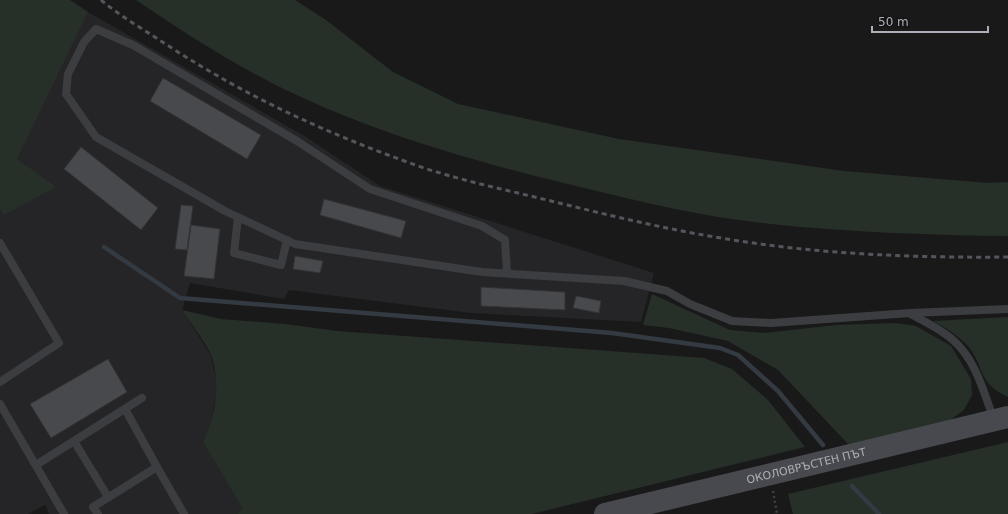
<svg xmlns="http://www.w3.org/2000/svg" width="1008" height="514" font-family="'DejaVu Sans',sans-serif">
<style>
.built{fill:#252527}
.green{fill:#272f29}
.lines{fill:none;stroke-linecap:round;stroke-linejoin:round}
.stream{stroke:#343a42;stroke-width:4.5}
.building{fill:#48494d;stroke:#333336}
.path{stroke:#404146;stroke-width:2.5;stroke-dasharray:2 3;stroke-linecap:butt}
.lane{stroke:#3c3d41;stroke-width:8}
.secondary{stroke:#48494f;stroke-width:22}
.rail{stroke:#55565c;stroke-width:3;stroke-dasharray:5 4;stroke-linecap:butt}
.labels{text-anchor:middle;stroke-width:3;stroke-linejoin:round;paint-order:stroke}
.street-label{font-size:11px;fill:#adafb9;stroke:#141415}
</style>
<rect width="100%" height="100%" fill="#19191a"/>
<path class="built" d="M0 0H70L88 12 306 137 380 186 654 273 641 322 471 313 289 290 284 299 190 283 182 310 210 354 218 385 210 428 203 442 244 510 237 514H49L45 505 28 514H0Z"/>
<path class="green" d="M0 0H70L88 12 17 159 56 187 4 215 0 209Z
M136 0H295L326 20 393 72 458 104 619 139 844 171 988 183 1008 182V236C970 236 931 234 893 233 835 230 776 226 718 217 659 207 601 192 543 178 449 154 356 126 270 82 223 58 179 29 136 0Z
M652 294 730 330 764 333 836 325 896 323 916 326 951 346 971 379 972 395 964 410 949 421 849 445 778 370 728 341 669 328 643 325Z
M182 310 221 319 285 324 337 331 704 358 732 369 768 400 805 447 532 514H237L243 509 203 442C216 416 221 383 211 355 205 341 190 323 182 310Z
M1008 317V397C977 383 985 367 968 346 958 335 945 328 933 321Z
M1008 442V514H793L788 494Z"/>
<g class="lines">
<path class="stream" d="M104 247 180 298 612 333 720 348 738 355 778 391 823 445
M852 486 879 514"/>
</g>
<path class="building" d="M163 78 261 135 247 159 150 101Z
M81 147 158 208 141 230 64 169Z
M324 199 406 221 401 238 320 215Z
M181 205 193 206 187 250 175 249Z
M191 225 220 229 214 279 184 276Z
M295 256 323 261 320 273 293 269Z
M481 287 565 292V310L481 306Z
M576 296 601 301 599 313 573 308Z
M108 359 127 392 51 438 30 404Z"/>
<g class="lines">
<path class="path" d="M773 491 777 514"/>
<path class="lane" d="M238 217 234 253 281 265 287 240
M0 243 59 343 0 382
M507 273 505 240 482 226 370 189 297 141 133 45 96 29 84 42 68 74 66 94 96 137 225 211 295 244 482 272 624 281 667 291 690 304 732 321 771 323 910 313 1008 309
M911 314C925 322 941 329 953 340 976 360 984 393 994 420
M0 404 64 514
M125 409 157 467
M74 441 108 497
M36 465 142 398
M98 514 93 507 157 467 184 514"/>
<path class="secondary" id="s1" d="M605 514 1008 417"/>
<path class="rail" d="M101 0C120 16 143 29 164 43 248 98 330 135 424 168 467 182 511 191 555 202 608 215 661 228 715 237 812 254 910 258 1008 257"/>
</g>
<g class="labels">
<g class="street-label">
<text dy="4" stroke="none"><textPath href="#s1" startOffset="207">ОКОЛОВРЪСТЕН ПЪТ</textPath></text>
</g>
</g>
<path d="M872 26v6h116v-6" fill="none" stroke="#adafb9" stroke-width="2"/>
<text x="878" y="26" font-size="12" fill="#adafb9" stroke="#141415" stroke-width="3" paint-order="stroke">50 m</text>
</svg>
